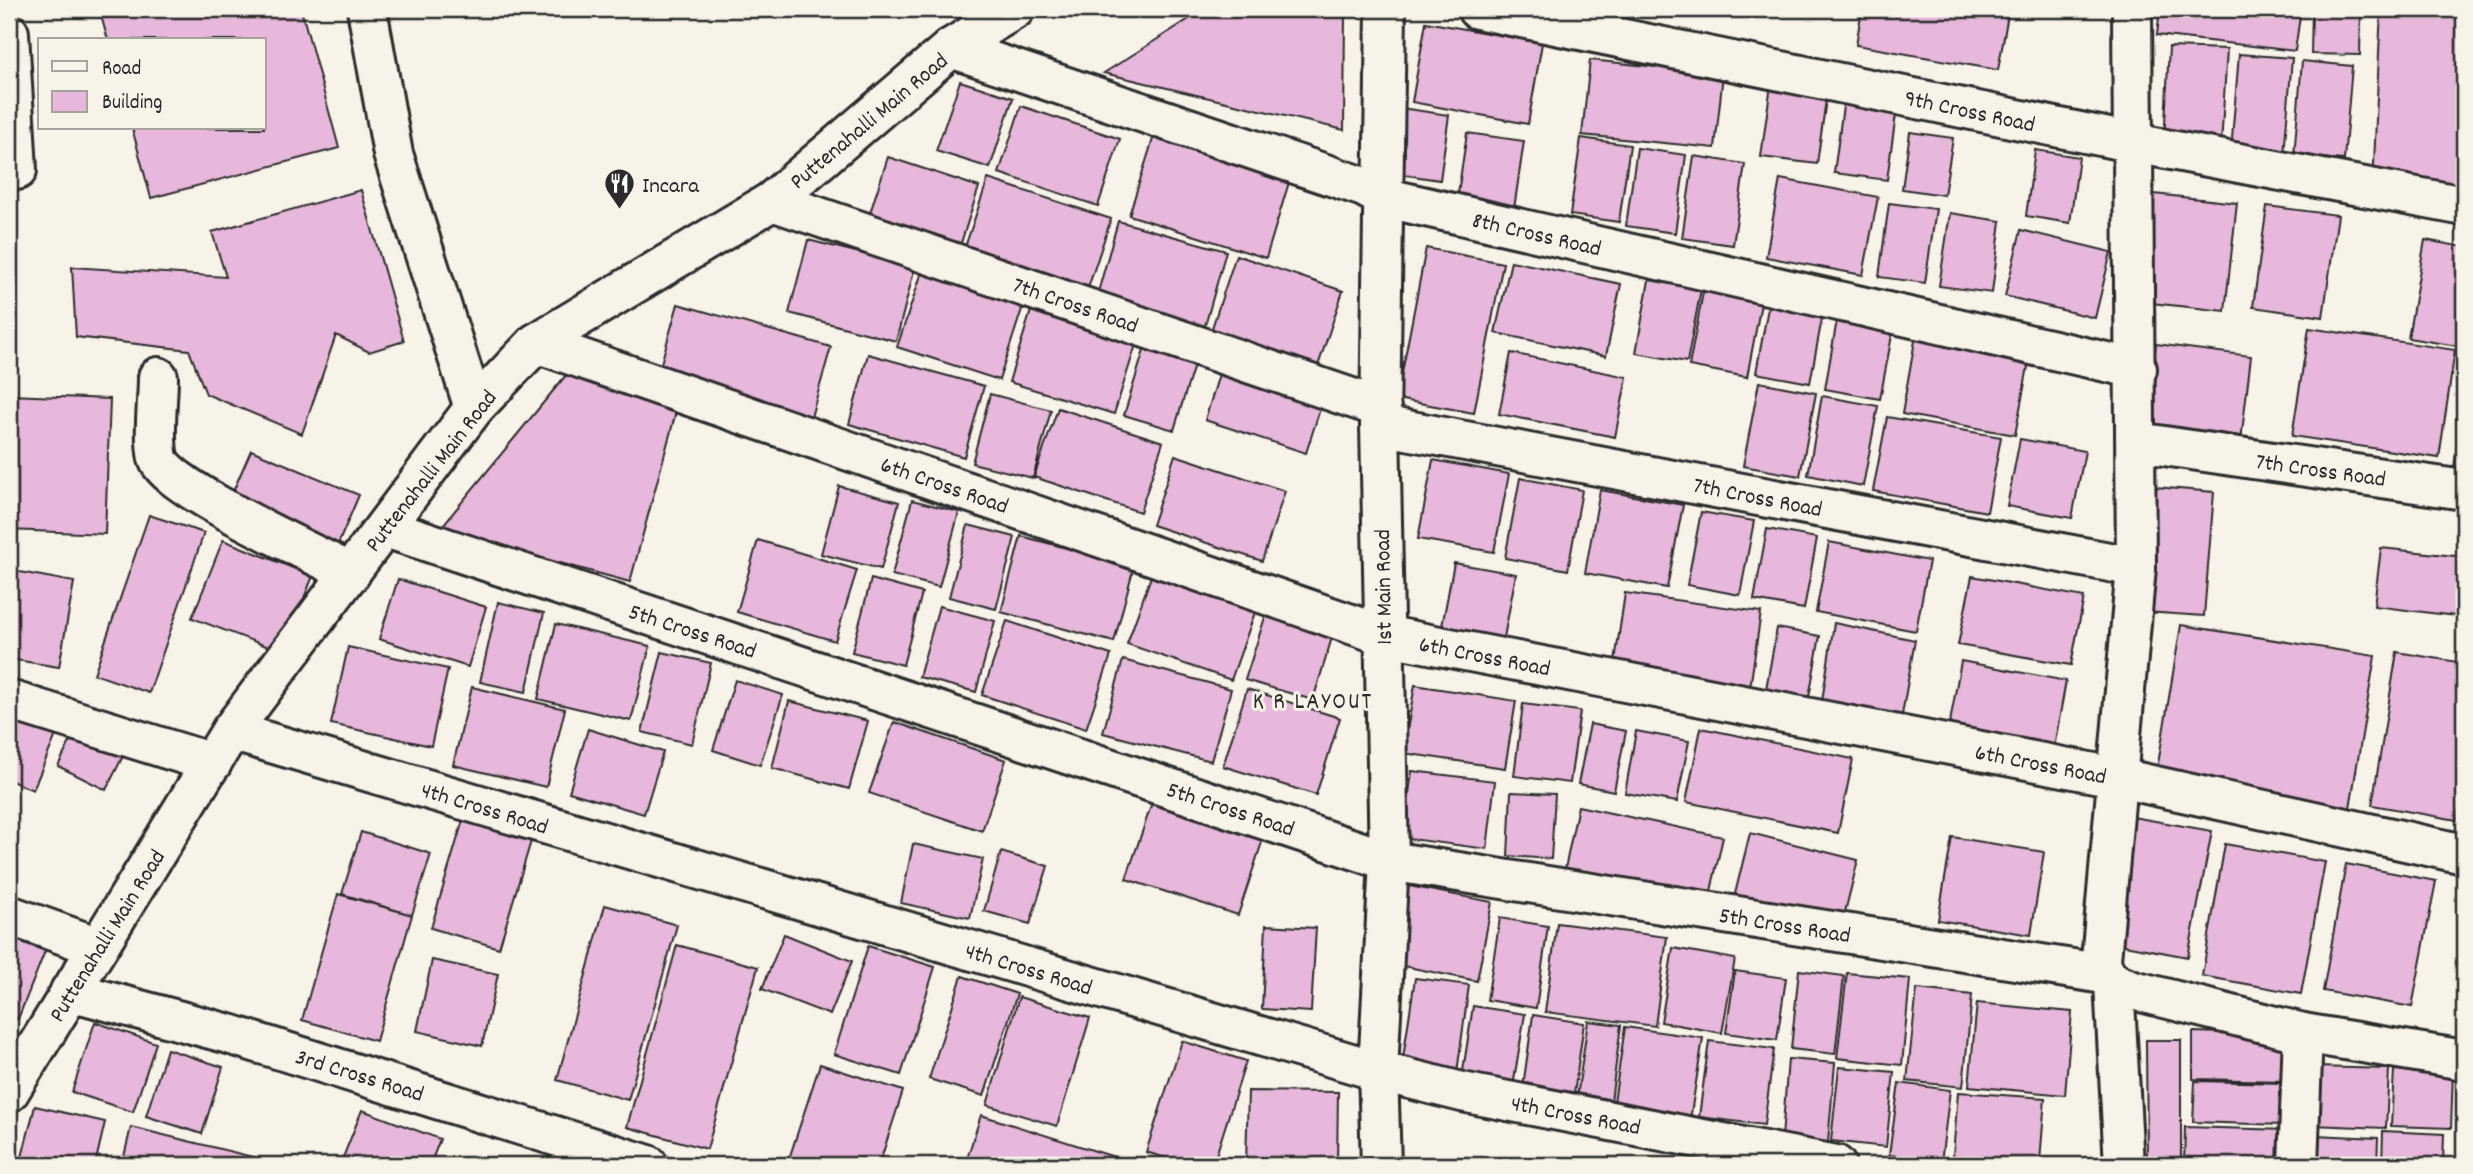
<svg xmlns="http://www.w3.org/2000/svg" width="2473" height="1174" font-family="Dekko,sans-serif">
<style>
.building{fill:#e7b8db;stroke:#2b2b2b;stroke-width:2}
.lines{fill:none;stroke-linecap:round;stroke-linejoin:round}
.minor-casing{stroke:#2b2b2b;stroke-width:44}
.tertiary-casing{stroke:#2b2b2b;stroke-width:44}
.secondary-casing{stroke:#2b2b2b;stroke-width:44}
.minor{stroke:#f7f3e8;stroke-width:38}
.tertiary{stroke:#f7f3e8;stroke-width:38}
.secondary{stroke:#f7f3e8;stroke-width:38}
.labels{text-anchor:middle;stroke-width:6;stroke-linejoin:round;paint-order:stroke}
.street-label{font-size:23px;fill:#2b2b2b;stroke:#f7f3e8}
.poi-label{font-size:23px;fill:#2b2b2b;stroke:#f7f3e8;text-anchor:start}
.neighbourhood-label{font-size:24px;letter-spacing:2px;fill:#2b2b2b;stroke:#f7f3e8}
</style>
<rect width="100%" height="100%" fill="#f7f3e8"/>
<filter id="ink" filterUnits="userSpaceOnUse"><feTurbulence type="fractalNoise" baseFrequency=".0143" numOctaves="2"/><feDisplacementMap in="SourceGraphic" scale="14" xChannelSelector="R" yChannelSelector="G"/><feConvolveMatrix kernelMatrix="1 2 1 2 8 2 1 2 1" color-interpolation-filters="sRGB"/></filter>
<g filter="url(#ink)">
<path class="building" d="M99 9H301L339 148 151 198 132 128H264V40H108Z
M1205 9H1315L1345 13 1344 130 1104 73Z
M1862 9H2009L1998 70 1856 45Z
M2160 9H2301L2295 51 2157 35Z
M2312 9H2361L2360 55 2311 54Z
M2381 9 2464 10V190L2373 186Z
M1426 22 1542 43 1528 124 1412 102Z
M2169 47 2227 49 2221 146 2164 143Z
M2239 54 2292 58 2284 155 2231 151Z
M1590 60 1723 74 1715 148 1582 135Z
M2302 61 2352 66 2344 160 2294 156Z
M960 81 1013 98 990 168 936 151Z
M1771 84 1827 92 1817 164 1761 157Z
M1845 91 1898 99 1887 180 1834 173Z
M1021 106 1120 139 1098 206 999 173Z
M1401 108 1449 115 1440 180 1392 173Z
M1910 132 1953 138 1944 195 1902 189Z
M1467 133 1524 141 1514 209 1457 200Z
M1154 136 1290 179 1266 258 1129 215Z
M1581 138 1630 145 1619 222 1570 215Z
M1637 148 1686 155 1675 233 1626 226Z
M2035 150 2079 157 2070 223 2026 216Z
M1694 156 1745 164 1733 245 1682 238Z
M888 157 979 187 959 249 868 219Z
M988 179 1111 219 1088 288 965 247Z
M1780 179 1878 197 1863 275 1766 257Z
M361 190 404 341 369 352 336 335 302 434 206 394 189 350 76 337 72 267 226 277 212 232Z
M2154 194 2237 203 2225 311 2142 302Z
M1889 203 1936 209 1925 283 1879 277Z
M2267 206 2338 215 2323 317 2253 307Z
M1950 213 2001 221 1992 293 1939 286Z
M1118 221 1226 251 1205 326 1097 296Z
M2021 230 2111 252 2095 318 2005 296Z
M808 240 915 267 896 341 789 313Z
M2425 240 2464 247V347L2408 338Z
M1426 248 1503 263 1474 413 1397 399Z
M1236 255 1343 291 1318 366 1211 331Z
M1511 261 1621 284 1606 356 1495 333Z
M923 269 1024 303 999 380 897 347Z
M1649 280 1701 289 1687 362 1636 353Z
M1704 287 1762 298 1747 377 1689 366Z
M1034 301 1139 335 1114 414 1009 382Z
M1769 302 1823 313 1810 383 1756 373Z
M678 304 831 347 811 417 658 374Z
M1837 320 1893 330 1880 399 1825 389Z
M2309 328 2455 350 2439 458 2292 436Z
M1916 335 2030 356 2015 435 1902 414Z
M2156 344 2251 356 2241 441 2146 429Z
M1145 347 1195 362 1174 430 1124 415Z
M1511 353 1627 377 1615 437 1499 414Z
M868 354 984 386 964 457 849 424Z
M571 369 676 412 630 582 439 530Z
M1220 371 1322 403 1306 453 1205 420Z
M1759 382 1816 393 1800 476 1743 466Z
M990 394 1051 410 1033 478 972 463Z
M9 395 110 399 105 534 9 530Z
M1822 396 1878 406 1863 486 1808 475Z
M2464 400V476L2453 474Z
M1058 408 1163 442 1140 512 1034 477Z
M1887 417 2001 437 1987 512 1873 491Z
M2020 439 2085 451 2072 518 2007 506Z
M251 450 359 495 336 549 228 503Z
M1175 455 1285 491 1262 561 1152 525Z
M1433 460 1509 474 1494 552 1418 539Z
M1520 478 1582 490 1568 570 1505 558Z
M839 486 899 502 881 569 821 554Z
M2155 487 2214 492 2204 616 2145 612Z
M1600 490 1683 505 1667 588 1585 573Z
M912 500 959 512 939 587 892 575Z
M1701 512 1754 521 1740 595 1687 585Z
M149 515 204 533 149 693 94 674Z
M968 525 1015 537 996 609 949 597Z
M1767 529 1817 538 1804 609 1754 600Z
M1021 536 1134 566 1114 642 1001 612Z
M223 540 313 576 282 652 192 618Z
M758 540 857 570 835 641 737 612Z
M1829 542 1929 561 1916 631 1816 612Z
M2381 548 2464 557V617L2374 606Z
M1454 563 1516 574 1502 648 1440 637Z
M1155 565 1259 601 1231 680 1127 644Z
M9 570 74 582 59 667 9 659Z
M1972 576 2084 597 2071 665 1958 645Z
M398 579 486 607 468 667 379 639Z
M871 579 922 593 903 665 852 652Z
M1625 593 1761 612 1749 695 1613 675Z
M498 602 544 613 526 692 480 682Z
M939 606 995 621 976 692 919 677Z
M1267 611 1334 631 1313 700 1245 680Z
M1007 621 1111 655 1086 729 982 695Z
M1834 623 1915 640 1902 715 1822 701Z
M556 624 650 646 631 721 538 699Z
M2181 625 2375 656 2349 814 2155 782Z
M1777 628 1820 636 1809 697 1766 689Z
M348 647 448 669 431 746 331 724Z
M662 652 711 663 692 744 642 732Z
M2397 652 2464 663V777L2457 820 2372 805Z
M1123 660 1231 689 1211 761 1103 733Z
M1961 661 2066 681 2054 748 1949 728Z
M735 680 783 695 760 765 713 750Z
M1415 685 1516 701 1505 768 1403 753Z
M472 687 565 709 546 787 453 765Z
M1247 689 1340 718 1316 795 1223 766Z
M789 701 868 721 849 789 772 768Z
M1523 704 1580 711 1570 783 1514 776Z
M9 713 59 728 33 790 9 780Z
M894 722 1006 760 982 831 869 793Z
M1590 724 1626 731 1614 791 1578 784Z
M78 726 126 750 106 790 58 766Z
M1701 728 1853 759 1838 833 1686 802Z
M588 729 663 752 644 814 569 792Z
M1636 731 1689 741 1677 802 1625 793Z
M1412 771 1495 781 1487 849 1403 838Z
M1511 792 1555 794 1551 859 1508 856Z
M1154 797 1265 833 1238 915 1126 879Z
M1578 806 1723 837 1709 900 1565 869Z
M2127 816 2212 831 2188 957 2103 941Z
M463 820 531 841 499 948 431 928Z
M361 832 431 854 412 915 342 894Z
M1750 833 1858 860 1841 928 1733 902Z
M1952 837 2044 852 2031 935 1938 920Z
M913 844 983 859 970 918 901 903Z
M2225 844 2325 862 2301 994 2202 976Z
M1001 852 1048 866 1030 924 984 911Z
M2346 864 2436 881 2412 1007 2323 991Z
M1409 886 1492 902 1477 981 1393 964Z
M338 894 412 915 376 1041 302 1020Z
M605 905 677 925 628 1100 557 1080Z
M1500 918 1548 926 1536 1008 1487 1000Z
M1557 923 1667 937 1655 1026 1545 1012Z
M1266 925 1316 928 1311 1012 1262 1009Z
M784 934 852 961 830 1015 762 989Z
M9 937 45 951 18 1019 9 1016Z
M677 945 758 967 707 1149 627 1127Z
M868 946 935 967 901 1075 834 1054Z
M1673 948 1735 959 1722 1033 1661 1022Z
M432 960 498 974 482 1046 417 1031Z
M1799 970 1844 976 1835 1054 1791 1049Z
M1735 971 1786 978 1777 1040 1726 1033Z
M1847 973 1910 979 1902 1065 1837 1058Z
M962 976 1017 994 984 1096 929 1079Z
M1415 978 1469 985 1456 1080 1401 1072Z
M1917 989 1972 995 1963 1087 1907 1081Z
M1019 997 1090 1018 1057 1126 987 1105Z
M1977 1003 2072 1012 2065 1095 1969 1086Z
M1473 1006 1525 1014 1512 1092 1461 1084Z
M1533 1015 1584 1023 1573 1101 1522 1094Z
M1588 1021 1621 1025 1610 1109 1576 1104Z
M95 1022 156 1043 133 1112 72 1092Z
M1625 1027 1703 1038 1690 1120 1613 1109Z
M2193 1032 2289 1035 2287 1081 2193 1079Z
M2146 1040H2181V1165H2147Z
M1182 1041 1246 1061 1213 1165H1189L1146 1152Z
M1709 1041 1774 1049 1764 1125 1699 1117Z
M167 1049 223 1067 202 1134 146 1116Z
M1788 1059 1835 1063 1828 1142 1782 1138Z
M820 1064 903 1091 879 1165H787Z
M1839 1067 1894 1072 1886 1147 1831 1141Z
M2314 1067 2389 1069 2386 1128 2312 1125Z
M2394 1070 2453 1071 2451 1128 2391 1126Z
M2195 1081 2286 1083 2284 1125 2193 1122Z
M1899 1083 1950 1090 1941 1162 1889 1155Z
M1248 1091 1338 1092 1337 1165H1246Z
M1958 1092 2045 1098 2040 1162 1953 1156Z
M35 1106 105 1122 95 1165H20Z
M362 1110 440 1139 430 1165H340Z
M981 1115 1124 1160 1123 1165H965Z
M131 1127 285 1165H122Z
M2185 1127 2287 1130V1165H2184Z
M2383 1131 2444 1134 2443 1165H2382Z
M2315 1135 2378 1138 2377 1165H2314Z
M561 1156 592 1165H558Z"/>
<g class="lines">
<defs>
<path id="minor" d="M367 9 393 154 474 408
M1477 9 2134 143 2464 206
M9 33 17 170
M951 48 1364 187 1382 197 2137 369
M772 201 1381 408
M536 343 1383 635 2115 777 2464 854
M158 377C158 400 153 436 158 458 164 487 319 556 351 573
M1380 425 2136 567
M2137 442 2464 490
M386 528 1389 861 2104 974
M9 700 212 763
M231 731 1378 1071 1462 1092 1836 1165
M9 915 98 947
M2114 983 2124 1165
M70 991 229 1034 648 1165
M1381 1165 1378 1071 1389 861 1380 425 1386 9
M2298 1165 2303 1033"/>
<path id="tertiary" d="M2132 9 2136 567 2101 960C2105 980 2115 983 2133 990L2303 1033 2464 1060"/>
<path id="secondary" d="M9 1092 231 731 474 408 536 343 772 201 951 48 1015 9"/>
</defs>
<use href="#minor" class="minor-casing"/>
<use href="#tertiary" class="tertiary-casing"/>
<use href="#secondary" class="secondary-casing"/>
<use href="#minor" class="minor"/>
<use href="#tertiary" class="tertiary"/>
<use href="#secondary" class="secondary"/>
</g>
</g>
<defs>
<symbol id="restaurant-pin" viewBox="-11 -11 22 30"><path d="M0 17L-7.5 6A9.5 9.5 0 1 1 7.5 6Z" fill="#2b2b2b" stroke="#f7f3e8"/><path d="M-5-6h1v4h1v-4h1v4h1v-4h1v5L-1.5 .5V6h-2V.5L-5-1ZM5-6V6H3V1.5H1.5Q1.5-4 5-6Z" fill="#fff"/></symbol>
</defs>
<g fill-rule="evenodd">
<use href="#restaurant-pin" x="602" y="166" width="35" height="47"/>
</g>
<g class="labels">
<g class="street-label">
<text transform="translate(1970 110) rotate(12)" y="8">9th Cross Road</text>
<text transform="translate(868 120) rotate(-40)" y="8">Puttenahalli Main Road</text>
<text transform="translate(1537 233) rotate(13)" y="8">8th Cross Road</text>
<text transform="translate(1076 304) rotate(19)" y="8">7th Cross Road</text>
<text transform="translate(2321 469) rotate(8)" y="8">7th Cross Road</text>
<text transform="translate(430 470) rotate(-52)" y="8">Puttenahalli Main Road</text>
<text transform="translate(945 484) rotate(19)" y="8">6th Cross Road</text>
<text transform="translate(1758 496) rotate(11)" y="8">7th Cross Road</text>
<text transform="translate(1382 587) rotate(-91)" y="8">1st Main Road</text>
<text transform="translate(693 630) rotate(18)" y="8">5th Cross Road</text>
<text transform="translate(1485 655) rotate(11)" y="8">6th Cross Road</text>
<text transform="translate(2041 763) rotate(11)" y="8">6th Cross Road</text>
<text transform="translate(485 807) rotate(17)" y="8">4th Cross Road</text>
<text transform="translate(1231 808) rotate(18)" y="8">5th Cross Road</text>
<text transform="translate(1785 924) rotate(9)" y="8">5th Cross Road</text>
<text transform="translate(106 935) rotate(-58)" y="8">Puttenahalli Main Road</text>
<text transform="translate(1029 968) rotate(17)" y="8">4th Cross Road</text>
<text transform="translate(360 1074) rotate(17)" y="8">3rd Cross Road</text>
<text transform="translate(1576 1114) rotate(11)" y="8">4th Cross Road</text>
</g>
<g class="poi-label">
<text x="642" y="192">Incara</text>
</g>
<g class="neighbourhood-label">
<text x="1313" y="708">K R LAYOUT</text>
</g>
</g>
<rect width="2473" height="1174" fill="none" stroke="#f7f3e8" stroke-width="35"/>
<rect x="18" y="18" width="2438" height="1139" fill="none" stroke="#2b2b2b" stroke-width="2.5" filter="url(#ink)"/>
<rect x="38" y="38" width="228" height="91" fill="#f7f3e8" stroke="#a5a39c" stroke-width="2"/>
<rect x="52" y="61" width="35" height="10" fill="#f7f3e8" stroke="#a5a39c" stroke-width="2"/>
<text x="102" y="74" font-size="21" fill="#2b2b2b">Road</text>
<rect x="52" y="91" width="35" height="21" fill="#e7b8db" stroke="#a5a39c" stroke-width="2"/>
<text x="102" y="108" font-size="21" fill="#2b2b2b">Building</text>
</svg>
